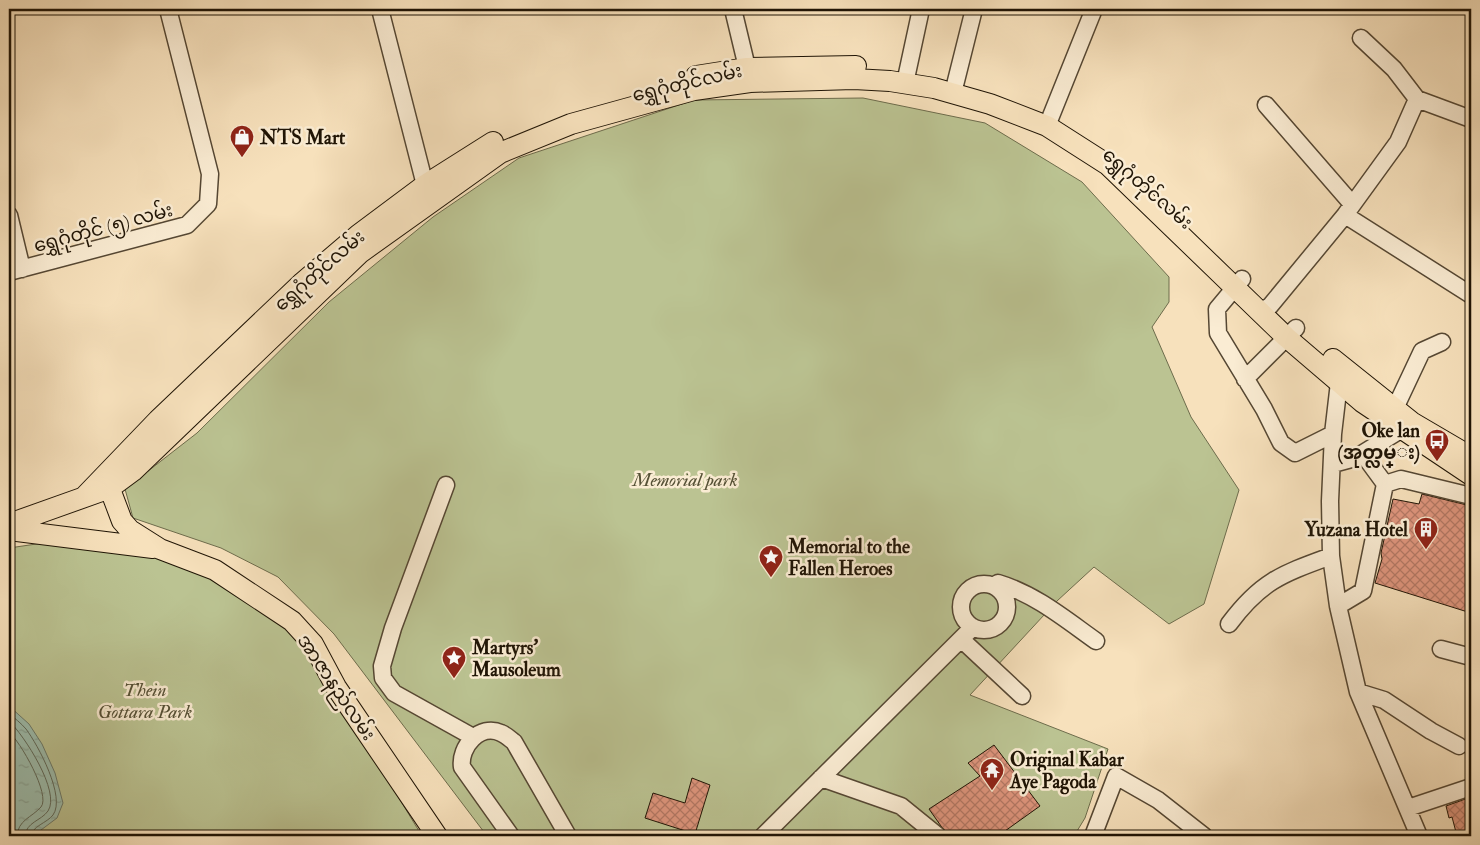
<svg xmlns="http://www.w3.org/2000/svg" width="1480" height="845" font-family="'IM FELL Double Pica','Noto Sans Myanmar',serif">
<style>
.park{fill:#bbc392;stroke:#6d6c4c}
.water{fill:url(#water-ripples);stroke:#6b7a6a}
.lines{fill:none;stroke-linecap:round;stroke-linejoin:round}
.shore{stroke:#5e695a;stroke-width:1}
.building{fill:url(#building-cross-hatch);stroke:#1f1405}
.minor-casing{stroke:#554733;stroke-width:19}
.major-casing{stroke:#1f1405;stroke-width:22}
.minor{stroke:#faecd3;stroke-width:16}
.major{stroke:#f7e1bc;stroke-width:20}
.labels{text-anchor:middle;stroke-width:5;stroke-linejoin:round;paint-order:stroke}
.street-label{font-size:19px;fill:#1f1405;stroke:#faecd3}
.poi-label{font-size:19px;font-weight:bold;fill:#1f1405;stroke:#faecd3;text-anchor:start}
.park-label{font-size:19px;font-style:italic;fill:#565136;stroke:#faecd3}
</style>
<defs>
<pattern id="water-ripples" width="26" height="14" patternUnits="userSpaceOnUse" patternTransform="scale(1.25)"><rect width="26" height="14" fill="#9dbeae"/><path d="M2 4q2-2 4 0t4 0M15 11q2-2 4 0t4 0" fill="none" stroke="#87a294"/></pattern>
<pattern id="building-cross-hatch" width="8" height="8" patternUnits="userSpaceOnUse" patternTransform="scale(1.25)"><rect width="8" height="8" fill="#de957d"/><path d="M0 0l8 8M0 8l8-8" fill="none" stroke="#b37864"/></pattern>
</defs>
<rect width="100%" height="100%" fill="#f7e1bc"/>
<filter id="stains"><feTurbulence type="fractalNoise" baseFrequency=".004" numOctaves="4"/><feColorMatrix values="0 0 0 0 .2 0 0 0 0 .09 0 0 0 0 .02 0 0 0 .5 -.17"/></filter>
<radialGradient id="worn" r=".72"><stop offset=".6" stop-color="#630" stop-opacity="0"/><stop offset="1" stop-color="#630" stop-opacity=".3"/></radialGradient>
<path class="park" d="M863 98 985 123 1082 182 1169 277V302L1152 327 1191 417 1239 490 1204 604 1169 624 1094 567 1057 601 970 695 1108 749 1085 818 1074 836H591L588 832 583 836H487L334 634 278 577 221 548 133 518 125 489 197 433 329 302 433 217 519 158 694 100Z
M111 533 171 557 272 613 320 668 422 836H9V548Z"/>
<path class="water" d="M9 706 29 724 42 744 55 773 63 803 57 818 33 836H9Z"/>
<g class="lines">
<path class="shore" d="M9 713C14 718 21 723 26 729 38 745 66 797 53 815 47 823 32 826 31 836
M9 721C24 735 61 792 48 811 41 821 26 822 25 836
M9 732C20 741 51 795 41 807 31 818 18 820 17 836"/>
</g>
<path class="building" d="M1422 494 1471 506V613L1375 583 1382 559 1381 553 1393 499 1419 504Z
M994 745 1040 806 998 836H948L929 809 980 776 968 763Z
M692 778 710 785 695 834 645 818 653 793 685 803Z
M1471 797V836H1457L1452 817 1449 818 1446 806Z"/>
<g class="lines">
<defs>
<path id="minor" d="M380 9 425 185 431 195
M733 9 750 80
M905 83 921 9
M953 93 974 9
M1417 99 1471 119
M1266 105 1352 204
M1047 126 1094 9
M9 215 22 269
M1345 215 1471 295
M9 272 187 225 208 204 210 174 168 9
M1242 279 1217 309 1218 333 1264 409 1281 443 1295 453 1333 434
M1261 311 1270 306 1345 215 1398 142 1417 99 1394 69 1361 38
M1340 374 1333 434 1330 501 1331 556 1338 606 1358 692 1419 836
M1245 379 1296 328
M1390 419 1422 351 1442 342
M1363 454 1385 484
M1333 464 1355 458 1412 423
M446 485 393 628 382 666 383 678 394 693 473 737
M961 607a23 23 0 1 1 46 0a23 23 0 1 1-46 0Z
M994 586 998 583C1035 594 1065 619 1096 641
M1338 606 1363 591 1385 484 1401 479 1471 496
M1229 624C1261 581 1282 574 1331 556
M961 639 1022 696
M1441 649 1471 657
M1358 692 1384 700 1431 731 1459 746
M821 778 901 806 938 836
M1408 808 1471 787
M511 836 462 767C459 747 480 723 501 733 506 735 510 739 514 742L568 836
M763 836 973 627
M1093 836 1116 776 1158 800 1204 836"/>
<path id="major" d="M696 76 747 68 856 66
M1333 359 1413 423 1471 457
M105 476 122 521 130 530 160 549 215 570 292 621 313 644 336 687 437 836
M84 497 158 420 303 282 358 235 425 185 493 142
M9 524 110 488 133 471 360 253 500 153 571 124 694 90 750 82 854 79 890 81 934 88 990 104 1047 126 1108 165 1286 337 1362 402 1471 475
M9 530 153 548"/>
</defs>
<use href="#minor" class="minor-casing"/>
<use href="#major" class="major-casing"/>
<use href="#minor" class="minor"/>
<use href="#major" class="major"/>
</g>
<defs>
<symbol id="shop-pin" viewBox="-11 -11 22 30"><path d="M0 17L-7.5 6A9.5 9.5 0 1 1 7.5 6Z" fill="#8f2418" stroke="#faecd3"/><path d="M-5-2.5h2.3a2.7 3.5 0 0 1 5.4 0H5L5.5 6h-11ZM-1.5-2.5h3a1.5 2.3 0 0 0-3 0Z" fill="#fff"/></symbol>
<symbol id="bus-pin" viewBox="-11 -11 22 30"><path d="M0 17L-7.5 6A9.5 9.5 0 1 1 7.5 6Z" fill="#8f2418" stroke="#faecd3"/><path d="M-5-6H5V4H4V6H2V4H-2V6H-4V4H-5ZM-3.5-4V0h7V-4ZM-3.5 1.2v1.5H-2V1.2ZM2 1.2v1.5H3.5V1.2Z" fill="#fff"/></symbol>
<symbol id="building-pin" viewBox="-11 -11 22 30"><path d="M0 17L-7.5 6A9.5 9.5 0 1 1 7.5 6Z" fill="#8f2418" stroke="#faecd3"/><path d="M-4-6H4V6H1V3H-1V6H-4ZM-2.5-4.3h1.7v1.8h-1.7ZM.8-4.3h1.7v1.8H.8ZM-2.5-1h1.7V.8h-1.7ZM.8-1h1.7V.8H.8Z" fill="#fff"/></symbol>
<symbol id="sight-pin" viewBox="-11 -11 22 30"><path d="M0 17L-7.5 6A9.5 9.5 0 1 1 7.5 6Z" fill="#8f2418" stroke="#faecd3"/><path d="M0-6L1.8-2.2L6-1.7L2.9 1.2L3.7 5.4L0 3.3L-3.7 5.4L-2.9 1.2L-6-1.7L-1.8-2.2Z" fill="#fff"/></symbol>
<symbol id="temple-pin" viewBox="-11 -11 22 30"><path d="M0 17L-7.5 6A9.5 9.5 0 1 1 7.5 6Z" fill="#8f2418" stroke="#faecd3"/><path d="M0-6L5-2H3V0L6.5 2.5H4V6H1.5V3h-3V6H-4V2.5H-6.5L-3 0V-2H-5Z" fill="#fff"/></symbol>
</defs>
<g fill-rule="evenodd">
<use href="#shop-pin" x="228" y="123" width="28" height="38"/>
<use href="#bus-pin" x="1423" y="427" width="28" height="38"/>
<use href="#building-pin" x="1412" y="515" width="28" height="38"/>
<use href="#sight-pin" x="757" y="543" width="28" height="38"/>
<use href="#sight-pin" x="440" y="644" width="28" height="38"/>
<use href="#temple-pin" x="978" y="756" width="28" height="38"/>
</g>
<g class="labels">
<g class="street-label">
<text transform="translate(687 82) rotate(-13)" y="7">ရွှေဂုံတိုင်လမ်း</text>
<text transform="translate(1148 188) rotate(41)" y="7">ရွှေဂုံတိုင်လမ်း</text>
<text transform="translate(103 227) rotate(-15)" y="7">ရွှေဂုံတိုင် (၅) လမ်း</text>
<text transform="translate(319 270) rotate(-41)" y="7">ရွှေဂုံတိုင်လမ်း</text>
<text transform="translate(337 687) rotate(56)" y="7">အာဇာနည်လမ်း</text>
</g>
<g class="poi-label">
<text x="260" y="144">NTS Mart</text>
<text x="1420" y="437" text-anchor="end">Oke lan<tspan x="1420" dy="22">(အုတ္လမ္း)</tspan></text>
<text x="1408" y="536" text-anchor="end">Yuzana Hotel</text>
<text x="788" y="553">Memorial to the<tspan x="788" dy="22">Fallen Heroes</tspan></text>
<text x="472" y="654">Martyrs'<tspan x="472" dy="22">Mausoleum</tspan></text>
<text x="1010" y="766">Original Kabar<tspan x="1010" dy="22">Aye Pagoda</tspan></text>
</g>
<g class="park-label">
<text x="685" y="486">Memorial park</text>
<text x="145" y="696">Thein<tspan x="145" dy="22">Gottara Park</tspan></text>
</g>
</g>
<rect width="1480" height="845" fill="none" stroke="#f7e1bc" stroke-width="30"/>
<rect x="10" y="10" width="1460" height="825" fill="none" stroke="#1f1405" stroke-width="2.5"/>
<rect x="15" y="15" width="1450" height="815" fill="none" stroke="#1f1405"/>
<rect width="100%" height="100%" filter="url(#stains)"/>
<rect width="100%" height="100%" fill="url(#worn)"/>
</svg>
